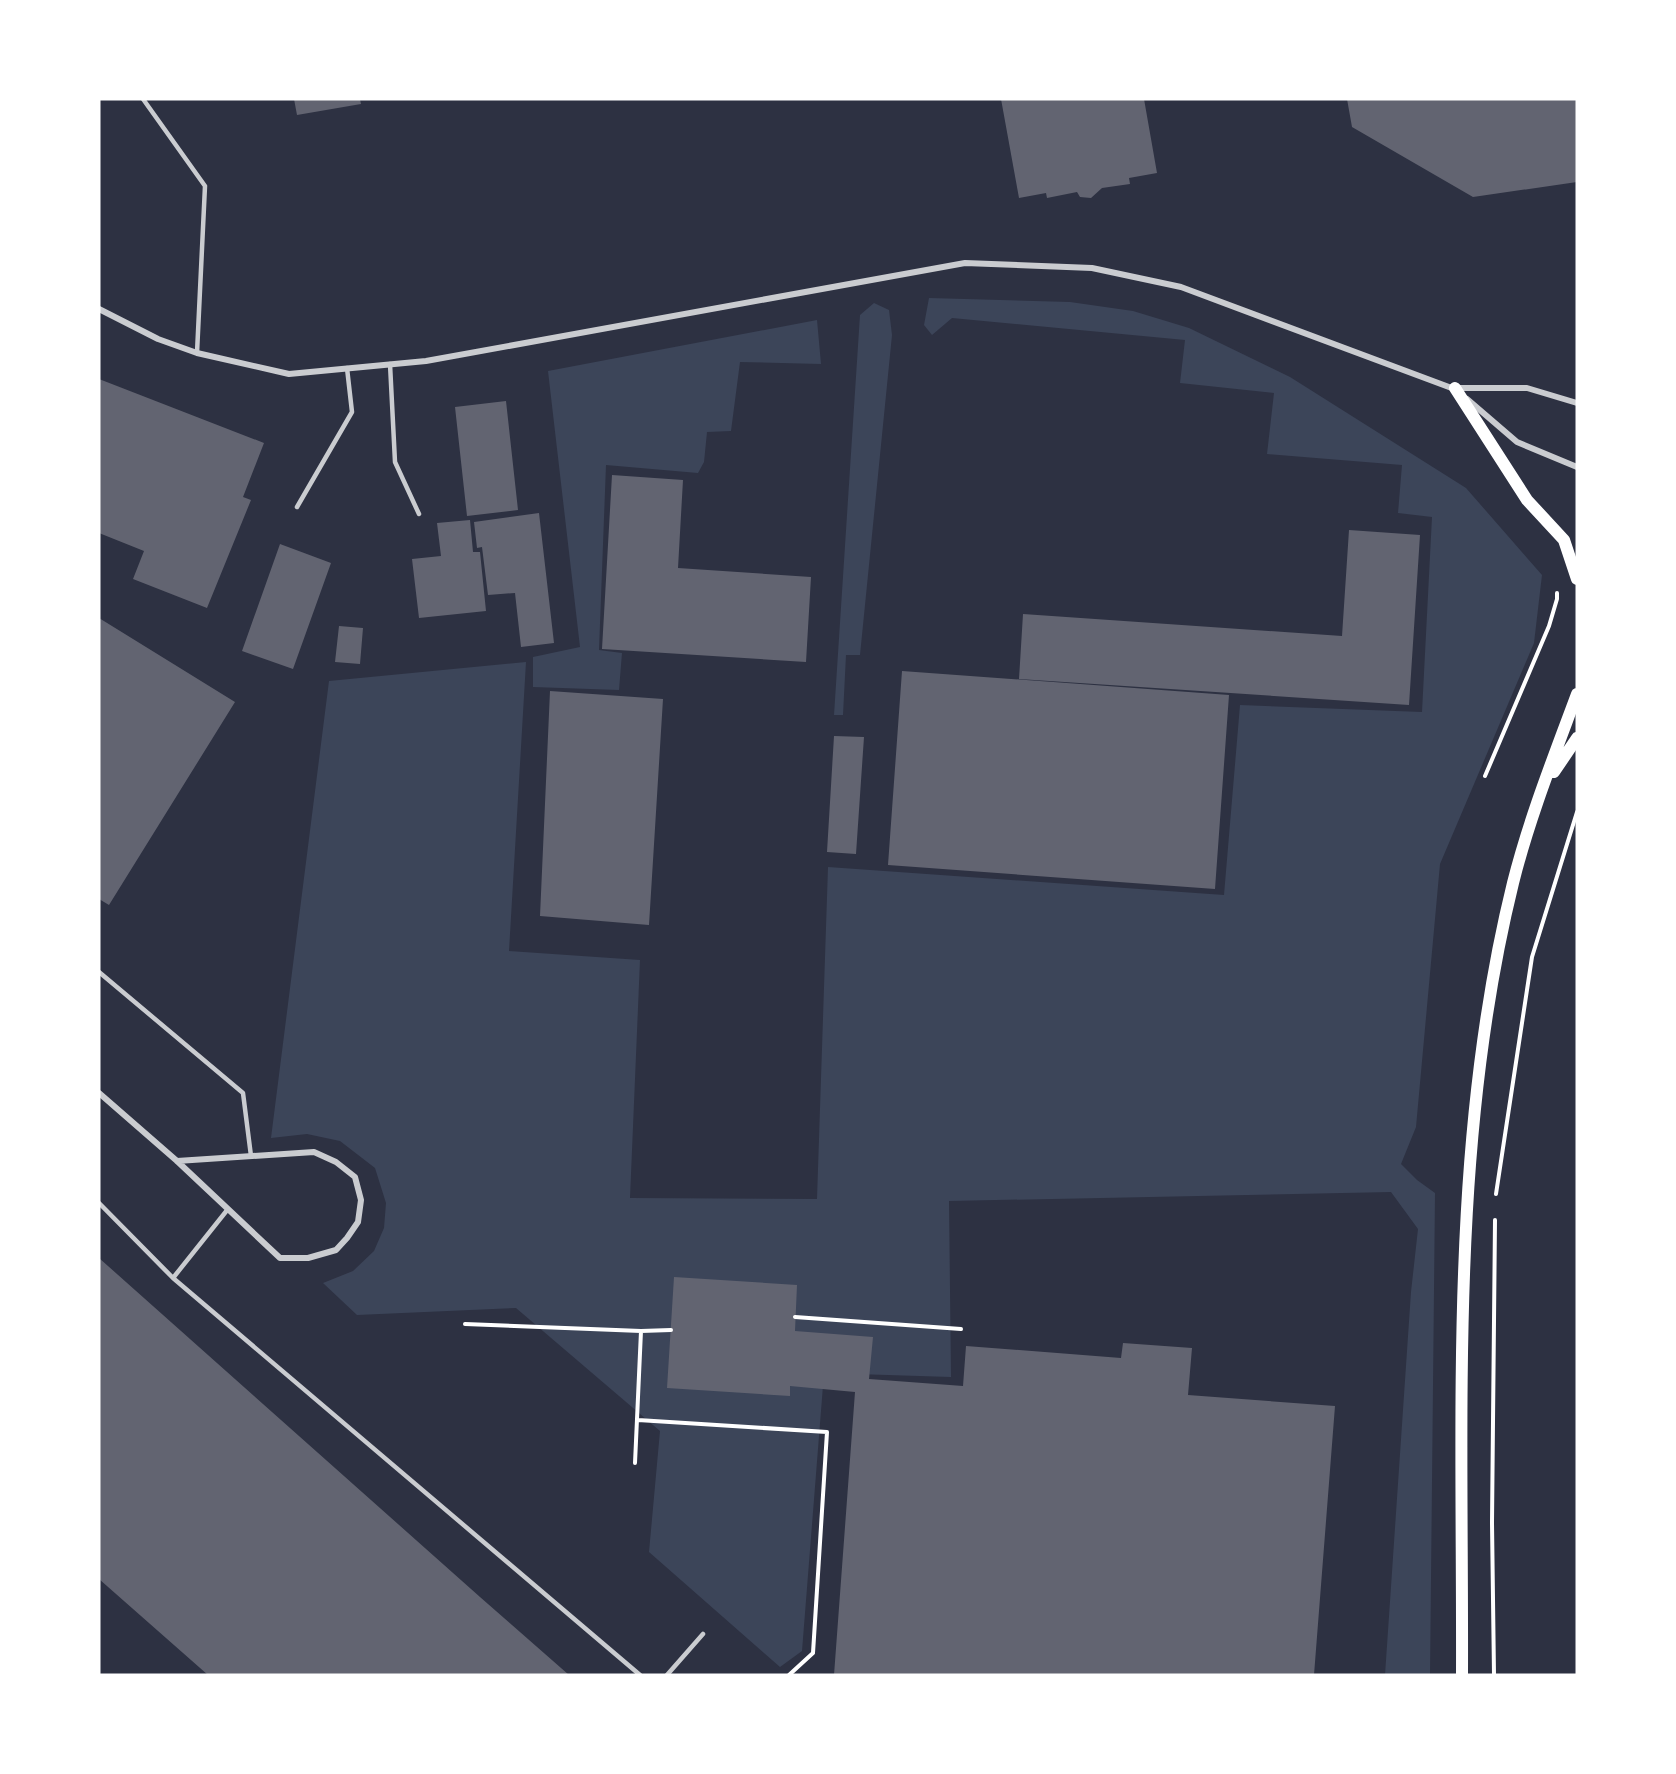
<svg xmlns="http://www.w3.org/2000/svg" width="1676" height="1774" font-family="'Source Sans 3',sans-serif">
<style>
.green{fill:#3c4559}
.building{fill:#626471}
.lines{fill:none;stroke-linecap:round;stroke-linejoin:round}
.path{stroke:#fff;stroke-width:4}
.service{stroke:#caccd0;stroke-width:4.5}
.minor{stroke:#caccd0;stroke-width:6}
.secondary{stroke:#fff;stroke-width:12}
</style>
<rect width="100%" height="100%" fill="#2d3142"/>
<path class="green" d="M929 298 1070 302 1133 311 1189 328 1290 377 1466 488 1542 575 1534 643 1440 864 1416 1127 1401 1164 1417 1180 1435 1193 1430 1675H1385L1411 1292 1418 1229 1391 1192 949 1201 951 1377 824 1373 802 1651 780 1667 649 1552 660 1431 516 1308 357 1315 323 1283 353 1271 374 1251 384 1228 386 1203 375 1168 340 1141 307 1134 271 1138 329 681 526 662 509 951 640 960 630 1198 817 1199 828 867 1224 895 1240 705 1422 712 1432 517 1398 513 1402 465 1267 454 1274 393 1180 383 1185 340 952 318 932 335 924 325Z
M874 303 889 310 892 335 860 655H846L843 715H834L860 315Z
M817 320 821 364 740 362 731 431 707 432 704 462 698 473 606 465 599 650 622 653 619 690 533 687V657L580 647 548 371Z"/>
<path class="building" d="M294 99H360L361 104 297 115Z
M1001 99H1144L1157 173 1129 178 1130 184 1102 188 1091 198 1080 197 1077 192 1047 198 1046 193 1019 198Z
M1347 99H1577V182L1473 197 1352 127Z
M99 379 264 443 243 497 251 500 207 608 133 579 144 551 99 533Z
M506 401 518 510 467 516 455 407Z
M612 475 683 480 678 568 811 577 806 662 602 649Z
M539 513 554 643 521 647 515 593 488 595 482 547 477 548 474 522Z
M470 520 473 552H480L486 611 419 618 412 559 441 556 437 523Z
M1349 530 1420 535 1409 705 1019 679 1023 614 1342 636Z
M280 544 331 563 293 669 242 651Z
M99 618 235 702 109 905 99 899Z
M339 626 363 628 360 664 335 662Z
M902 671 1229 695 1215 889 888 865Z
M550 691 663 699 649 925 540 916Z
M834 736 864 737 856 854 827 852Z
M99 1258 480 1597 569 1675H208L99 1579Z
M674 1277 797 1285 795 1331 873 1337 869 1379 963 1386 966 1346 1121 1358 1123 1343 1192 1348 1188 1395 1335 1406 1314 1675H834L855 1392 790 1386V1396L667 1388Z"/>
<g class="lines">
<path class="path" d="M1485 776 1549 626 1557 599V593
M1496 1194 1532 957 1577 812
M795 1317 961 1329
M465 1324 641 1331 671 1330
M638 1420 827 1432 813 1653 789 1675
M635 1463 641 1331
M1494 1675 1492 1523 1495 1220"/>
<path class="service" d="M143 99 205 186 197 353
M390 364 395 462 419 514
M297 507 352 412 347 368
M99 972 243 1093 251 1156
M99 1203 173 1278
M228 1209 173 1278 640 1675
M667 1675 703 1634"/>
<path class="minor" d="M99 309 158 339 197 353 289 374 426 361 965 263 1092 268 1181 287 1457 390
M1455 388H1527L1577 403
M1467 399 1517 442 1577 467
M99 1093 177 1161 280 1258H308L336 1250 347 1238 358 1222 361 1200 355 1177 336 1162 314 1152 177 1161"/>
<path class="secondary" d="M1455 388 1527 500 1564 540 1577 579
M1554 772 1577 738
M1462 1675C1463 1411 1449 1142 1513 883 1529 819 1554 756 1577 694"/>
</g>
<rect width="1676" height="1774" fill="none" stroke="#ffffff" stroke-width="201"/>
</svg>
